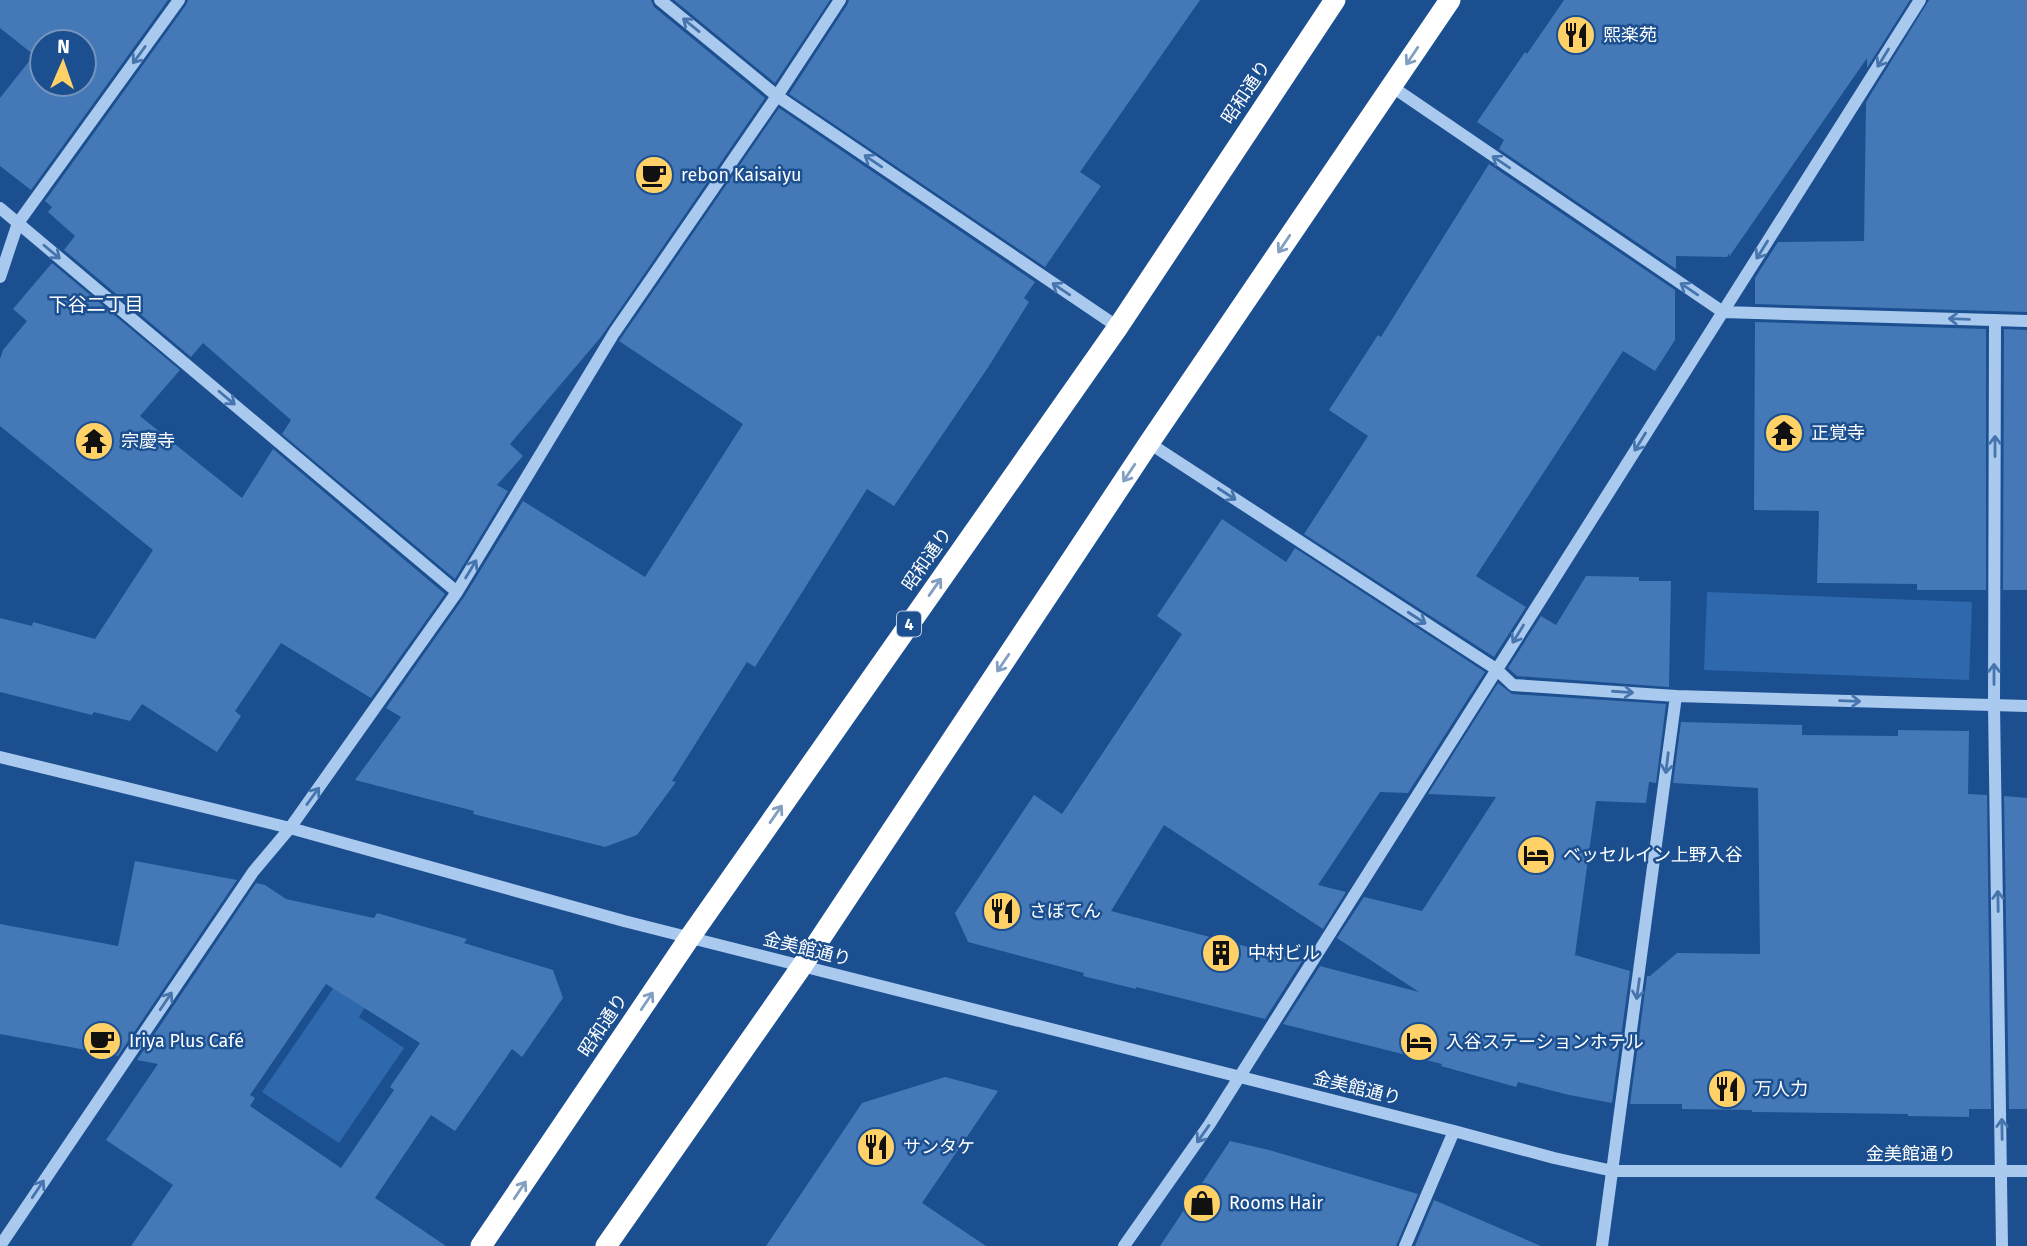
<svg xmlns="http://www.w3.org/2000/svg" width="2027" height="1246" font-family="'Fira Sans','Noto Sans JP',sans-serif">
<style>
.green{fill:#2e69ad}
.building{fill:#4478b7;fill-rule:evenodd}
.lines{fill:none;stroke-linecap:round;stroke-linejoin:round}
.minor{stroke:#a9c9ee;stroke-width:12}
.highway{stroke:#fff;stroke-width:21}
.oneway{stroke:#4674ac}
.oneway2{stroke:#829ec1}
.labels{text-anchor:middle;stroke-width:5;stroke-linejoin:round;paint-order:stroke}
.shield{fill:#1b4f8f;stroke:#bbcadd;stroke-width:2}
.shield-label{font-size:16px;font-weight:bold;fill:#fff}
.poi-label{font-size:18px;fill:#fff;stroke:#1b4f8f;text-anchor:start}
.street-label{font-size:18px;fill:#fff;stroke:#1b4f8f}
.neighbourhood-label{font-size:19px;fill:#fff;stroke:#1b4f8f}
</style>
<rect width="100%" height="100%" fill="#1b4f8f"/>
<path class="green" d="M1707 592 1972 602 1969 680 1704 670Z
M347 968 377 989 359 1017 404 1048 339 1143 262 1092Z"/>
<path class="building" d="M0 0H168L31 190 0 166V98L34 55 0 28ZM42 42H84V84H42Z
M188 0H651L654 7 765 98 601 337 510 444 523 456 497 485 508 491 455 579 282 434 291 420 203 343 191 357 64 250 75 236 48 212 52 207 45 201 186 5Z
M674 0H830L775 83Z
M849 0H1200L1080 172 1101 186 1045 267 789 94 847 5Z
M1564 0H1910L1867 68V58L1729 257V253L1727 257 1676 256V269L1499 149 1504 140 1477 122 1525 52 1527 54Z
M1929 0H2027V312L1755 304V278L1778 242 1864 241 1866 102Z
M779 108 1035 282 1024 298 1029 302 989 366 894 506 867 489 755 667 747 662 672 781 676 782 637 835 605 847 473 814 474 811 355 780 401 717 386 708 464 597 523 501 645 577 743 424 619 341Z
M1489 164 1675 290V340L1655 371 1623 351 1476 576 1526 607 1494 657 1304 534 1368 436 1329 410 1378 335 1381 337Z
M52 263 180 370 140 416 242 498 273 449 445 594 371 698 281 643 235 711 241 716 217 752 142 704 130 721 94 712 92 715 0 692V618L32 626 33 622 95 639 153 550 0 426V359L3 350 27 321 13 309Z
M1755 322 1986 329V590H1917V584L1817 583 1819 511 1754 510Z
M2004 329 2027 330V590H2003Z
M1222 519 1286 562 1295 548 1485 672 1408 793 1380 792 1318 885 1346 892 1323 929 1164 825 1111 911 1302 961 1265 1019 1136 987V989L1083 976 1084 973 968 942 955 913 1034 795 1062 814 1182 634 1157 616Z
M1586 576 1639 577V581H1671L1669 687 1517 676 1508 668 1541 616 1556 625Z
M1498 683 1512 694 1666 704 1656 783 1649 782 1646 803 1596 801 1575 955 1630 971 1612 1103 1569 1095 1518 1082 1516 1087 1441 1066 1442 1064 1283 1024 1320 966 1419 992 1337 938 1364 897 1422 911 1496 797 1428 794Z
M1681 722 1802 725V735L1898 736V730L1969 731 1968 794 1987 795 1991 1109H1969V1117L1908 1116V1114L1752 1112V1110L1682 1109V1104H1630L1647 976H1650L1677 953 1760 954 1758 788 1673 783Z
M2004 796 2027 798V1109H2009Z
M135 861 237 880 118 1056 0 1034V924L118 946Z
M256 883 265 885 286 899 374 918 377 913 467 939 464 943 553 970 563 998 522 1057 512 1049 455 1131 431 1115 375 1198 446 1246H131L173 1185 106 1140 158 1064 137 1060ZM326 984 420 1043 390 1087 394 1090 341 1168 250 1106 255 1098 250 1095Z
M945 1077 998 1091 922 1203 986 1246H766L862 1103Z
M1230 1141 1269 1150 1418 1194 1396 1246H1160Z
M1434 1200 1541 1246H1415Z"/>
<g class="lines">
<path class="minor" d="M660 0 777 96 1118 327
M1391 86 1723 312 2027 321
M0 208 457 592
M0 277 18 223 179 0
M1995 320 1994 705 2002 1246
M1149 443 1496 669 1513 685 1676 696 2027 706
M0 757 290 828 624 921 1454 1131 1554 1158 1613 1171H2027
M0 1246 253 872 290 828 457 592 614 333 777 96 840 0
M1124 1246 1209 1125 1920 0
M1405 1246 1454 1131
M1602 1246 1676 696"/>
<path class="highway" d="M481 1246 690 937 1118 327 1335 0
M606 1246 802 966 1149 443 1450 0"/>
</g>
<defs><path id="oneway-shaft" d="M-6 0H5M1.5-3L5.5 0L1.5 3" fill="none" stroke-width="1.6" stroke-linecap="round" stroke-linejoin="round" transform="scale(1.75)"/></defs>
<g class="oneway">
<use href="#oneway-shaft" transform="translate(691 25) rotate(-141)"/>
<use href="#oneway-shaft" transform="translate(139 55) rotate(126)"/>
<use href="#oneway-shaft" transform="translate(1883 58) rotate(122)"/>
<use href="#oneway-shaft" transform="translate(873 161) rotate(-146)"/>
<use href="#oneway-shaft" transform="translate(1501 162) rotate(-146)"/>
<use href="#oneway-shaft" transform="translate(1762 250) rotate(122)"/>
<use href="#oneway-shaft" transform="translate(52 252) rotate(40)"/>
<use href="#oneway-shaft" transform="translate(1061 289) rotate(-146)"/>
<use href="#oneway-shaft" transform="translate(1689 289) rotate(-146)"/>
<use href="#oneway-shaft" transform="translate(1959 319) rotate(-178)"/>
<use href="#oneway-shaft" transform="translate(227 398) rotate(40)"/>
<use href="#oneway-shaft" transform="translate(1640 442) rotate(122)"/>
<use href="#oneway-shaft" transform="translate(1995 446) rotate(-90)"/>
<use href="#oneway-shaft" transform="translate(1227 494) rotate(33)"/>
<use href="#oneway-shaft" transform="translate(471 569) rotate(-59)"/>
<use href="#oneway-shaft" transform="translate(1417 618) rotate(33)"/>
<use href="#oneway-shaft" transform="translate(1518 634) rotate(122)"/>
<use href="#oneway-shaft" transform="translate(1994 674) rotate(-90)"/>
<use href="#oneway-shaft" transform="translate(1623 692) rotate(4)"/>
<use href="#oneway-shaft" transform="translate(1850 701) rotate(2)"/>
<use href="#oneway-shaft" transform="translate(1667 763) rotate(97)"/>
<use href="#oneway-shaft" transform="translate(313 796) rotate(-54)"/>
<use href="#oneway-shaft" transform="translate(1998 901) rotate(-91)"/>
<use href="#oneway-shaft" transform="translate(1638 989) rotate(98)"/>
<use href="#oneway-shaft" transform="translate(166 1001) rotate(-56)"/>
<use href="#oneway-shaft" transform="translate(2002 1129) rotate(-91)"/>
<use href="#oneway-shaft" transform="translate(1203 1134) rotate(125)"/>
<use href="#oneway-shaft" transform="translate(38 1189) rotate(-56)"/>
</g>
<g class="oneway2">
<use href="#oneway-shaft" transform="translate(1412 56) rotate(124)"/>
<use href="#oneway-shaft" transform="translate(1284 244) rotate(124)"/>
<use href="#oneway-shaft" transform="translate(1129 473) rotate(124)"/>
<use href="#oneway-shaft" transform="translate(935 587) rotate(-55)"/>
<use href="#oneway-shaft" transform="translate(1003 663) rotate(124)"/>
<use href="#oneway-shaft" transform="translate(776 814) rotate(-55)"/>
<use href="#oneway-shaft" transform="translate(647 1001) rotate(-56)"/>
<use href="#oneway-shaft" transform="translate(520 1190) rotate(-56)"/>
</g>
<defs>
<symbol id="restaurant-disc" viewBox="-11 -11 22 22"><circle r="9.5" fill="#ffd166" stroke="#1b4f8f"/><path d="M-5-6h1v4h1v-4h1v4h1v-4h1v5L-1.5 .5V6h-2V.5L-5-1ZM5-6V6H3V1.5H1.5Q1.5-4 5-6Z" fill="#111"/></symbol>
<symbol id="cafe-disc" viewBox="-11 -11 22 22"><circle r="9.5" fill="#ffd166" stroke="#1b4f8f"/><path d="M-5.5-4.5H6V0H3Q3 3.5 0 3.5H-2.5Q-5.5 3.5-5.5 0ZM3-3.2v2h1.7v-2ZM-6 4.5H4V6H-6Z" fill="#111"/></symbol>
<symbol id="temple-disc" viewBox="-11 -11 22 22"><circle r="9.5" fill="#ffd166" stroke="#1b4f8f"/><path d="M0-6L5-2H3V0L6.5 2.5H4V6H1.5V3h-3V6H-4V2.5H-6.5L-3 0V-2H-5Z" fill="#111"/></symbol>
<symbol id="hotel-disc" viewBox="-11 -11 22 22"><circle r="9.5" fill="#ffd166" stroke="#1b4f8f"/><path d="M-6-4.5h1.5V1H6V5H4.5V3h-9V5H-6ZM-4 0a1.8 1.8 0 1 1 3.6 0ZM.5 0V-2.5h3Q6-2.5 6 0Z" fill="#111"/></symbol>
<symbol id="building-disc" viewBox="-11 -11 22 22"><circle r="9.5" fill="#ffd166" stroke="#1b4f8f"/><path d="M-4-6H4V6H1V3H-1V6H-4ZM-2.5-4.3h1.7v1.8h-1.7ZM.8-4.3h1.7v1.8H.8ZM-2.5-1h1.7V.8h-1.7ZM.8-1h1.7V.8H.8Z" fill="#111"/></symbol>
<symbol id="shop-disc" viewBox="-11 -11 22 22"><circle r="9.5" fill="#ffd166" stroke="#1b4f8f"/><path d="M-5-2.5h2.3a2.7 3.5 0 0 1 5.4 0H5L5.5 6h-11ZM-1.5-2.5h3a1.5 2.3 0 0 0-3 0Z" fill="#111"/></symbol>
</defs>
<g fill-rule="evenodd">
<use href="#restaurant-disc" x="1554" y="13" width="44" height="44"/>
<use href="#cafe-disc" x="632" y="153" width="44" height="44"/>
<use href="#temple-disc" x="1762" y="411" width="44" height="44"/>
<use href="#temple-disc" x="72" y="419" width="44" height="44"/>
<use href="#hotel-disc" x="1514" y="833" width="44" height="44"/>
<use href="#restaurant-disc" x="980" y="889" width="44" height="44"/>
<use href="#building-disc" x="1199" y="931" width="44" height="44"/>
<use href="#cafe-disc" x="80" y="1019" width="44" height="44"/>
<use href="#hotel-disc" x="1397" y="1020" width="44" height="44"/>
<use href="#restaurant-disc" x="1705" y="1067" width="44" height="44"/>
<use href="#restaurant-disc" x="854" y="1125" width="44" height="44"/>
<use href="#shop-disc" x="1180" y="1181" width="44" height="44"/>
</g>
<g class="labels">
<rect class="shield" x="897" y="611.5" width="24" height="25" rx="5"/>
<g class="shield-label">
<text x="909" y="630">4</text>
</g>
<g class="poi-label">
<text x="1603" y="41">熙楽苑</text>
<text x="681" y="181">rebon Kaisaiyu</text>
<text x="1811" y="439">正覚寺</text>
<text x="121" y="447">宗慶寺</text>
<text x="1563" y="861">ベッセルイン上野入谷</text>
<text x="1029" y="917">さぼてん</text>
<text x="1248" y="959">中村ビル</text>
<text x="129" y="1047">Iriya Plus Café</text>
<text x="1446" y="1048">入谷ステーションホテル</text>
<text x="1754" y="1095">万人力</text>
<text x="903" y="1153">サンタケ</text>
<text x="1229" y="1209">Rooms Hair</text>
</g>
<g class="street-label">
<text transform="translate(1246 92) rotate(-56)" y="6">昭和通り</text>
<text transform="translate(927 559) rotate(-55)" y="6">昭和通り</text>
<text transform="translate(807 949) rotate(14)" y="6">金美館通り</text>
<text transform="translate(603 1025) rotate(-56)" y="6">昭和通り</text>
<text transform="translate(1357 1088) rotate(14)" y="6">金美館通り</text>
<text x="1911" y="1160">金美館通り</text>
</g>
<g class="neighbourhood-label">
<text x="96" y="311">下谷二丁目</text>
</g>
</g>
<g transform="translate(63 63) rotate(2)"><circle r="33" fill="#1b4f8f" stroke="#7695bc" stroke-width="2"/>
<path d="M0-5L12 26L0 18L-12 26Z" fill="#ffd166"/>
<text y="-10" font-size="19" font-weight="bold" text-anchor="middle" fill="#ffffff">N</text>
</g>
</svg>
